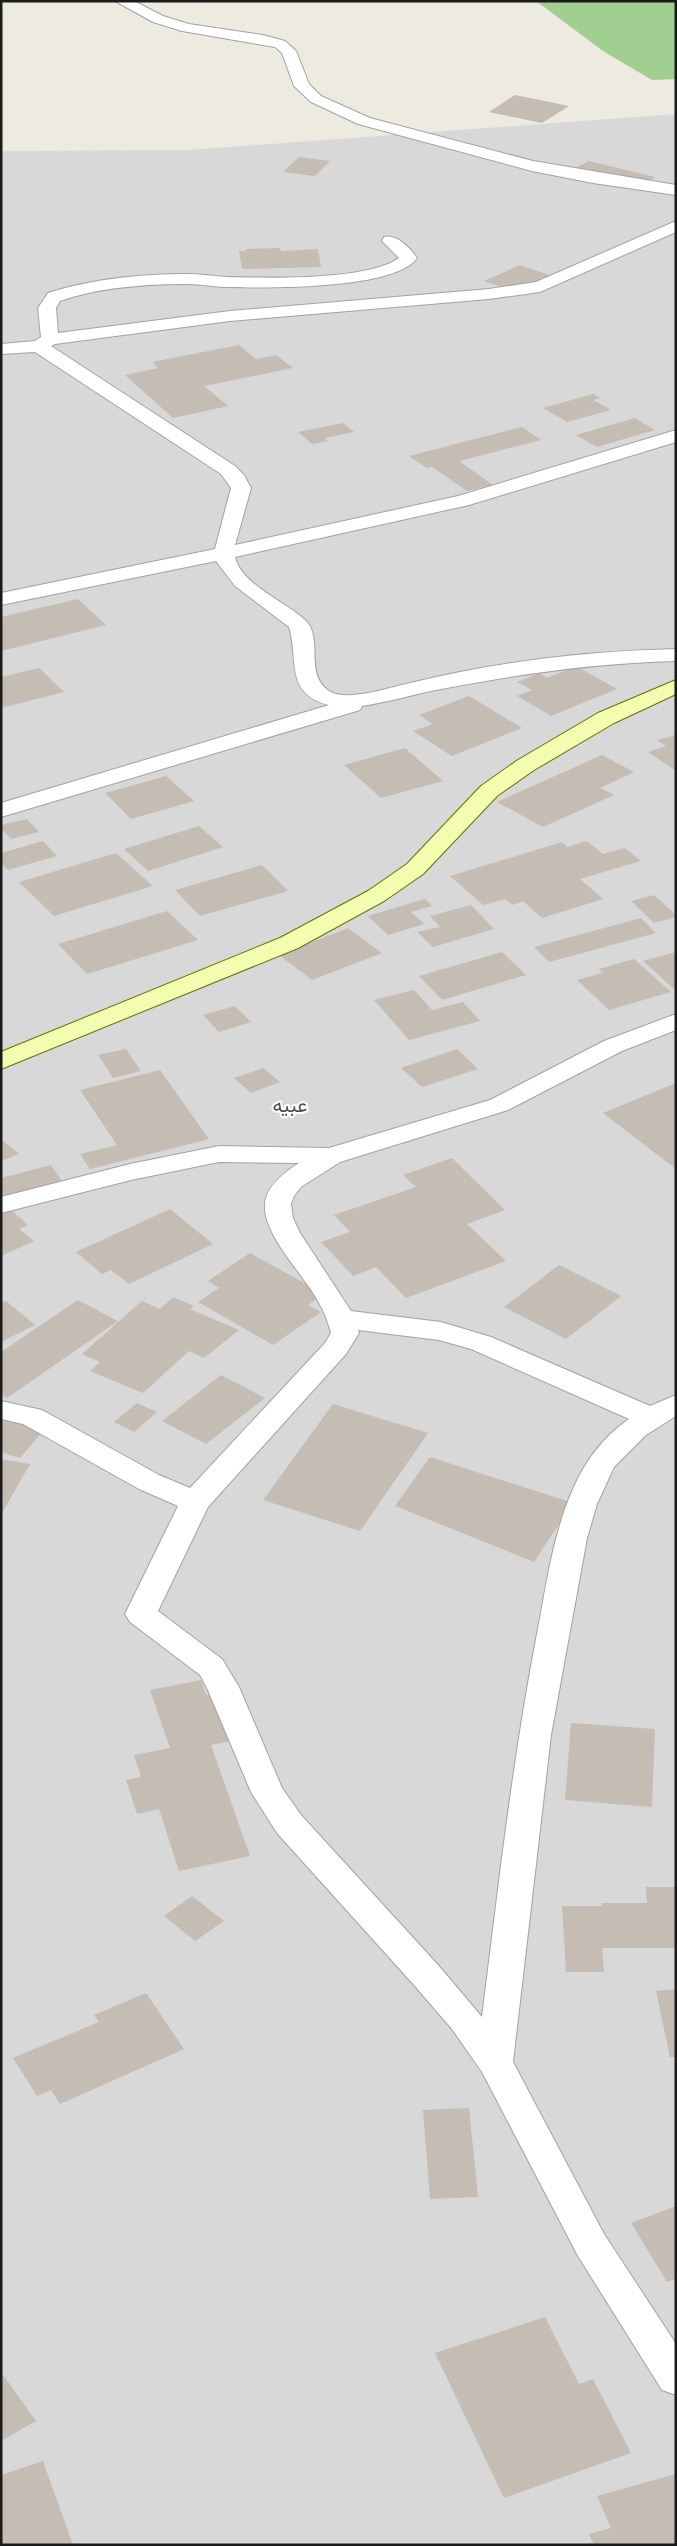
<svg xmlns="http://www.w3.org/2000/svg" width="677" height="2546" font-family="'Work Sans',Vazirmatn,sans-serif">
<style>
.residential{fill:#d9d8d8}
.forest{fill:#a1cf92}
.building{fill:#c5bcb3}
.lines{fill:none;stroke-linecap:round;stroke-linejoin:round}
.street-casing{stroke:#a2a2a2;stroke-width:2}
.secondary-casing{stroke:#607400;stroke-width:2}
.street{fill:#fff;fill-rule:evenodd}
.secondary{fill:#f3fcaf;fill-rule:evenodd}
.labels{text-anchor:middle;stroke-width:4;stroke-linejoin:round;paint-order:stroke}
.quarter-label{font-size:20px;fill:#4e4e4e;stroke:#fff}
</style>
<rect width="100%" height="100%" fill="#edeae0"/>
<path class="residential" d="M676 114V2545H1V151L189 150Z"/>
<path class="forest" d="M536 1H676V79L652 80 603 51Z"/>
<path class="building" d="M515 95 569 106 542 123 489 112Z
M299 157 330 161 315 176 283 172Z
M589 161 655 177 642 185 575 168Z
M280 248 281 251 318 249 321 267 242 269 239 251H246V249Z
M520 265 549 275 514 291 484 281Z
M239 345 256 359 276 355 293 368 204 386 228 406 173 418 125 375 158 368 152 362Z
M593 394 600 398 593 400 611 410 567 422 543 408Z
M635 418 655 430 597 447 576 435Z
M343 423 354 432 325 438 328 441 312 444 298 432Z
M522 427 541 440 459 461 493 485 467 491 432 467 427 468 409 456Z
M78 599 106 625 1 651V617Z
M576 666 617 689 551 716 517 696 532 690 517 682 539 673 547 678Z
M39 668 64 692 1 708V677Z
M469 696 522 728 452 756 413 731 433 724 419 715Z
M676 735V771L648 752 666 746 657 740Z
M405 748 443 781 381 798 344 765Z
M602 755 634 772 600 788 614 795 543 827 497 802Z
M166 776 194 801 131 819 105 793Z
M27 819 39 832 11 839 1 828V825Z
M199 826 223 847 148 871 124 849Z
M43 841 57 856 8 870 1 863V853Z
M587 841 603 854 625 848 641 861 580 879 603 899 542 918 523 901 512 905 505 899 483 905 450 876 562 842 567 847Z
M116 853 153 886 54 916 19 882Z
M262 865 288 891 200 916 175 890Z
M654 895 676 915V917L654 923 631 901Z
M425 899 432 906 411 912 424 924 388 935 368 916Z
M471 905 494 929 433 947 417 932 440 927 430 916Z
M167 911 198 940 87 974 58 944Z
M641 918 656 933 549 962 534 947Z
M348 928 382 953 312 980 279 955Z
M502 952 526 975 442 1000 419 976Z
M676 952V989H674L643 961Z
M634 959 671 992 609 1010 577 980 602 973 599 969Z
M414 990 432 1010 463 1002 480 1021 409 1040 374 1000Z
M235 1006 251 1022 219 1032 203 1015Z
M126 1049 141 1071 113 1078 98 1055Z
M457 1049 478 1069 422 1087 401 1068Z
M263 1068 280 1082 251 1093 234 1078Z
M160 1070 209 1139 90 1169 80 1154 117 1145 80 1090Z
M676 1083V1169L603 1113Z
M1 1139 19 1154 1 1161Z
M452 1158 505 1210 467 1224 506 1261 406 1298 376 1267 353 1276 321 1242 350 1232 334 1215 416 1187 403 1175Z
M51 1165 63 1183 1 1200V1178Z
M10 1209 28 1225 19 1229 34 1241 1 1256V1214Z
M170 1209 213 1244 129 1284 111 1270 102 1274 76 1252Z
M250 1253 324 1294 308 1305 321 1312 273 1345 198 1302 219 1288 208 1281Z
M559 1265 621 1296 566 1339 504 1307Z
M173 1297 194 1306 190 1309 239 1330 204 1358 189 1351 143 1393 90 1371 100 1362 82 1354 142 1301 160 1309Z
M78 1300 118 1321 7 1398 1 1394V1352Z
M6 1301 35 1325 1 1342V1303Z
M221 1375 265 1398 206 1444 162 1421Z
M137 1403 157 1412 134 1432 114 1422Z
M333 1404 428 1433 360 1531 263 1500Z
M1 1417 44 1430 20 1458 1 1452Z
M430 1457 573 1503 534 1562 395 1506Z
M1 1459 30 1464 1 1515Z
M201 1680 206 1695 218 1693 235 1740 211 1745 250 1856 179 1871 159 1809 137 1814 126 1780 141 1777 134 1755 170 1748 150 1690Z
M571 1723 655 1729 652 1807 565 1800Z
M646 1887H676V1948H602L604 1972H566L562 1906H602V1903H647Z
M192 1896 224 1921 195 1941 164 1916Z
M676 1989V2057H670L656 1991Z
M146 1993 184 2049 60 2104 51 2090 37 2096 13 2058 99 2022 94 2015Z
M469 2108 478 2197 430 2199 423 2110Z
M676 2206V2279L667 2282 631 2223Z
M545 2317 579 2384 593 2379 631 2453 504 2498 435 2353Z
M1 2372 36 2421 1 2441Z
M43 2461 73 2545H1V2475Z
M676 2474V2545H594L589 2534 611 2528 597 2496Z"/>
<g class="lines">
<defs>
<path id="street" d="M115 1H134L163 16 189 24 263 35 285 41 296 51 309 84 321 96 370 118 533 161 676 185V195L593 183 532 171 358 124 311 102 294 86 282 53 275 47 182 31 153 22Z
M676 221V232L540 292 489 299 230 321 55 344 51 346 235 466 244 475 251 488 235 545 458 496 676 430V442L469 505 235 557C240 583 285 602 304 619 325 637 303 674 329 691 346 702 388 688 406 684 494 662 586 651 676 649V661C596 663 519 674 441 689 414 694 389 702 362 706L360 710 1 817V803L329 705C284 694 299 659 289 627L235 586 216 561 1 605V593L215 549 231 488 221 474 35 352 1 354V344L35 341 41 337 38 308 48 293C91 279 142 274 188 274 200 274 213 276 226 277 266 278 367 281 399 258L382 241 384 237C397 234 410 248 417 258 395 290 264 288 226 287 214 287 201 284 188 284 147 284 100 287 60 301L56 308 58 333 230 311 489 289 536 282Z
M676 1014V1030L622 1051 508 1110 340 1162 301 1187 294 1196 291 1204 293 1218 300 1233 351 1311 441 1322 491 1337 650 1406 676 1395V1416L646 1435 614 1467 597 1504 587 1538 551 1735 513 2062 604 2234 676 2344V2395L662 2390 578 2256 482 2072 452 2029 414 1985 277 1833 251 1792 207 1688 200 1675 130 1622 125 1614 178 1506 139 1489 23 1424 1 1419V1401L42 1410 159 1475 190 1488 325 1343 331 1333C328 1322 324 1311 318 1301 304 1275 262 1234 265 1204 266 1186 285 1172 299 1163L219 1162 131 1180 1 1213V1197L130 1164 219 1146 329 1148 490 1100 604 1041ZM358 1330 439 1340 471 1349 629 1419C604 1436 585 1461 573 1489 552 1536 546 1589 536 1639 512 1764 498 1891 482 2017L438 1965 301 1815 282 1788 239 1687 222 1659 158 1611 208 1507 346 1354 359 1333Z"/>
<path id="secondary" d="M676 680V694L614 723 534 770 497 796 423 874 384 901 298 948 1 1069V1052L280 938 368 891 407 864 481 786 518 760 598 713Z"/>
</defs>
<use href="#street" class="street-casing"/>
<use href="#secondary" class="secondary-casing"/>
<use href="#street" class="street"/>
<use href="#secondary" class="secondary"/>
</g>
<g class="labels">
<g class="quarter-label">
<text x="290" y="1112">عبيه</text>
</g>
</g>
<rect width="677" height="2546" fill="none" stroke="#1b1b1b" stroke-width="5"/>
</svg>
